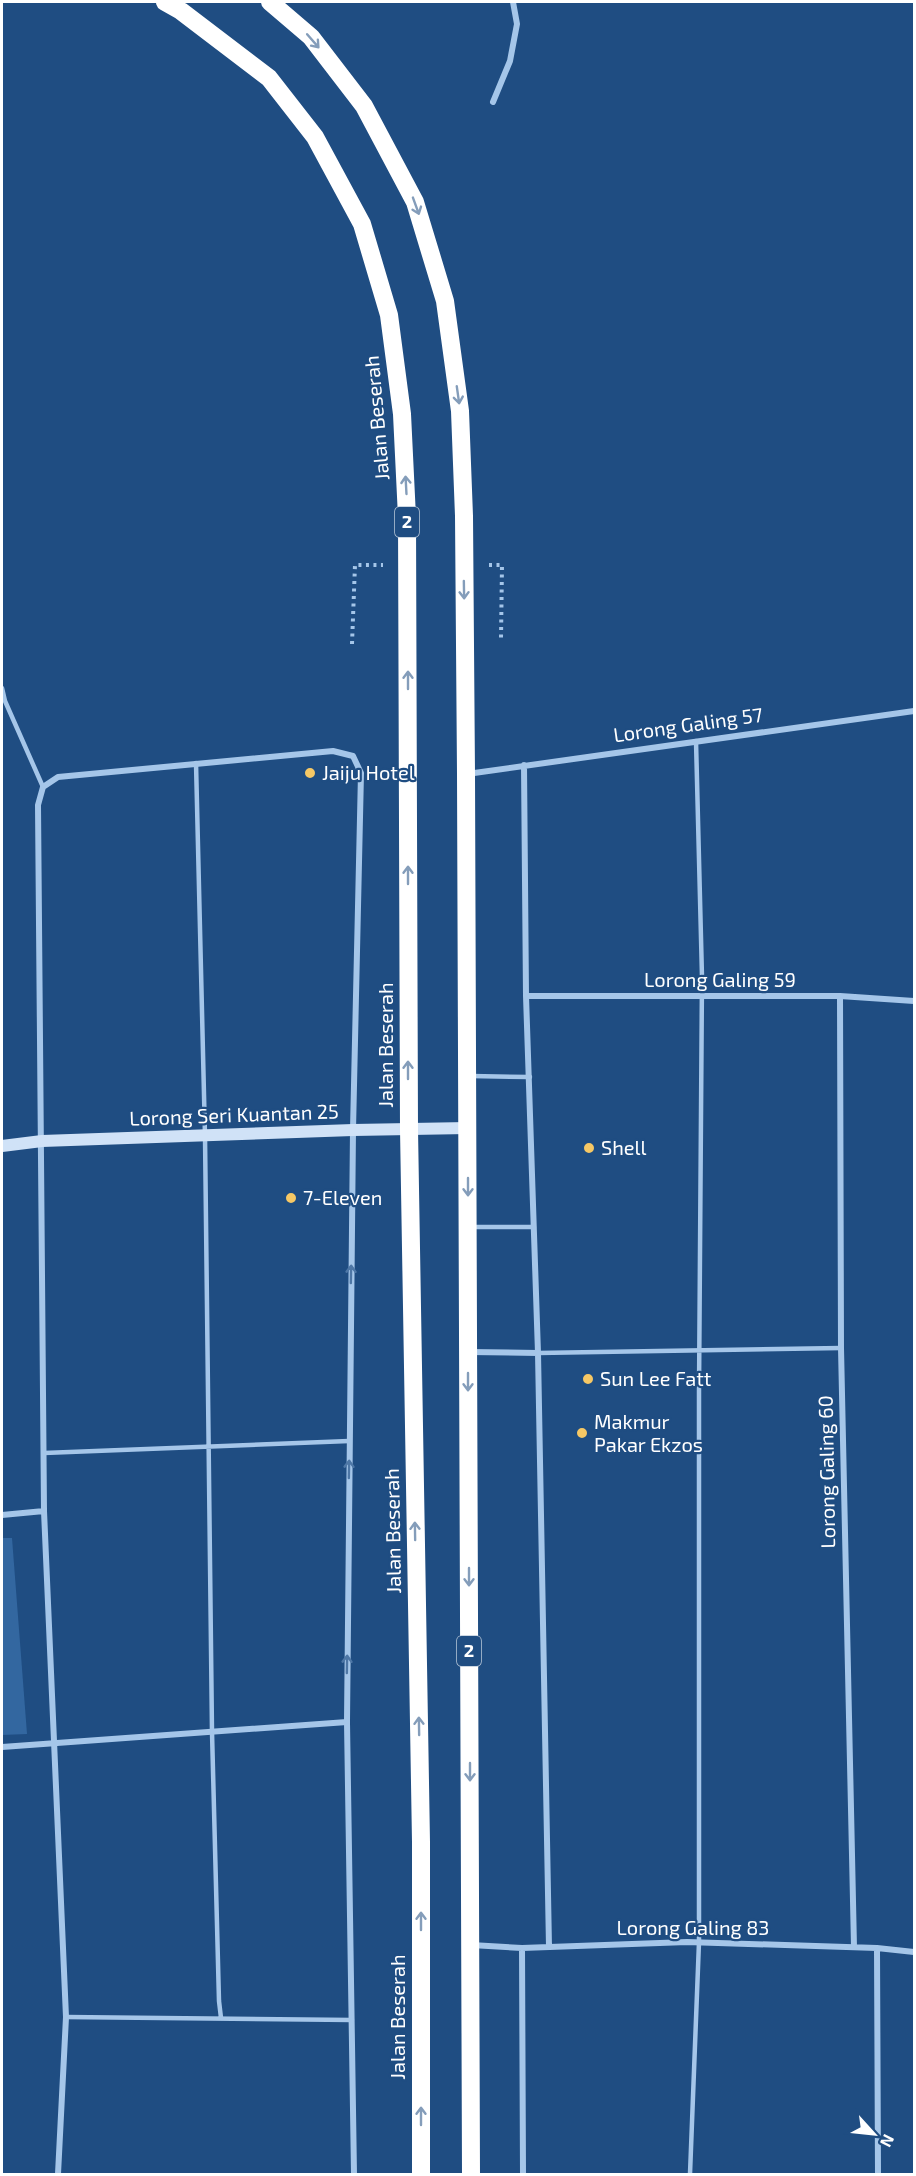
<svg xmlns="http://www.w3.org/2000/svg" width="916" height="2176" font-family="'Exo 2',sans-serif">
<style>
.green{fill:#3367a0}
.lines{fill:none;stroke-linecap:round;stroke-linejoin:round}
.path{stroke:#a5c6e9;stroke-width:4;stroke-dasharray:3 4.5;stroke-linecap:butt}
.lane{stroke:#a5c6e9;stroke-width:4.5}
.street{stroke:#a5c6e9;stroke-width:6}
.secondary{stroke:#d0e2f7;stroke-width:12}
.highway{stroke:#fff;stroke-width:18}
.oneway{stroke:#849dba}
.oneway2{stroke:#4e77a6}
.poi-dot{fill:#f6c865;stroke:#1f4d82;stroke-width:2}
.labels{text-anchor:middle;stroke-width:4.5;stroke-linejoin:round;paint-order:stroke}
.shield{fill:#1f4d82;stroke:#bccada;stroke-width:1.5}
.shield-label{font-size:18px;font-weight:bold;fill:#fff}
.street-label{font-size:20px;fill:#fff;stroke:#1f4d82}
.poi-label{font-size:20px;fill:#fff;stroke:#1f4d82;text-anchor:start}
</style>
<rect width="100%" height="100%" fill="#1f4d82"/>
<path class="green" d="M2 1538H12L27 1734 2 1735Z"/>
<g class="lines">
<path class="path" d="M489 565H502L501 639
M352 644 355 565H383"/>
<path class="lane" d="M2 688 5 701 43 787
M196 763 205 1136 212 1732 219 2001 221 2018
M471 1076 530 1077
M471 1227H534
M538 1353 841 1348
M44 1453 349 1441
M66 2017 352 2020
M690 2174 699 1942V1391L702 977 696 741"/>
<path class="street" d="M493 102 510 61 517 24 513 2
M524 765 526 996 538 1353
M467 774 914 711
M526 996H840L914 1001
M840 996 841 1348 854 1947
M469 1352 538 1353 549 1947
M2 1515 44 1511
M2 1747 347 1722
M471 1945 522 1948 687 1942 877 1948 914 1952
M522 1948 523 2174
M877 1948 878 2174
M58 2174 66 2017 44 1511 38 805 43 787 58 777 333 751 353 756 361 773 353 1130 347 1722 354 2174"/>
<path class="secondary" d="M2 1146 42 1141 353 1130 468 1128"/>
<path class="highway" d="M165 2 181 11 269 78 315 137 362 224 389 315 402 414 407 517 409 1129 421 1842V2174
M270 2 311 37 364 106 415 202 445 301 460 411 464 516 466 774 471 2174"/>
</g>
<defs><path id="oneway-shaft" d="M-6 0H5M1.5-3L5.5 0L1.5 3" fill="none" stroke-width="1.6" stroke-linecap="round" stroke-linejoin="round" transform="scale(1.5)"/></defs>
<g class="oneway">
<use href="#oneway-shaft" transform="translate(313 41) rotate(49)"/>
<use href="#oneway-shaft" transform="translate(416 206) rotate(70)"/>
<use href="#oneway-shaft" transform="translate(458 395) rotate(82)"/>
<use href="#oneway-shaft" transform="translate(406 485) rotate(-93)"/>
<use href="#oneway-shaft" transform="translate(464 590) rotate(89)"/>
<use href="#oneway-shaft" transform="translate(408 680) rotate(-90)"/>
<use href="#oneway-shaft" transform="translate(408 875) rotate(-90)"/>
<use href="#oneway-shaft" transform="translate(408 1070) rotate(-90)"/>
<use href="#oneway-shaft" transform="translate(468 1187) rotate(90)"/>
<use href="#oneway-shaft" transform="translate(468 1382) rotate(90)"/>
<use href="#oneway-shaft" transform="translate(415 1531) rotate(-91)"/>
<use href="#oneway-shaft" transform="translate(469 1577) rotate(90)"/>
<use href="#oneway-shaft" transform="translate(419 1726) rotate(-91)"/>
<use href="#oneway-shaft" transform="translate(470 1772) rotate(90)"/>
<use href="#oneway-shaft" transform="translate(421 1921) rotate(-90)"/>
<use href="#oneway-shaft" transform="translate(421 2116) rotate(-90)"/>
</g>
<g class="oneway2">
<use href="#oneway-shaft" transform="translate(351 1274) rotate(-89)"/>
<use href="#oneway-shaft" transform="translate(349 1469) rotate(-89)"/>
<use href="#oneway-shaft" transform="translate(347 1664) rotate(-89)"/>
</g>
<g class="poi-dot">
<circle cx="310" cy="773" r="6"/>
<circle cx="589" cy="1148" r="6"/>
<circle cx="291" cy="1198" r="6"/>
<circle cx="588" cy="1379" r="6"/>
<circle cx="582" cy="1433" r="6"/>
</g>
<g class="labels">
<g class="shield">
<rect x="395" y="507" width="24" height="30" rx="4.5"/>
<rect x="457" y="1636" width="24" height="30" rx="4.5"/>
</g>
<g class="shield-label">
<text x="407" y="528">2</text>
<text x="469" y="1657">2</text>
</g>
<g class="street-label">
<text transform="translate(377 418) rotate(-95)" y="7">Jalan Beserah</text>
<text transform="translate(688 725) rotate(-8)" y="7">Lorong Galing 57</text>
<text x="720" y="987">Lorong Galing 59</text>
<text transform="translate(386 1045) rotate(-90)" y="7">Jalan Beserah</text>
<text transform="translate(234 1115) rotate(-2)" y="7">Lorong Seri Kuantan 25</text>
<text transform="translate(827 1472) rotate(-91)" y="7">Lorong Galing 60</text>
<text transform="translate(393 1531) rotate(-91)" y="7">Jalan Beserah</text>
<text x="693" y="1935">Lorong Galing 83</text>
<text transform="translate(398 2017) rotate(-90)" y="7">Jalan Beserah</text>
</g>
<g class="poi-label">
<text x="322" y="780">Jaiju Hotel</text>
<text x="601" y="1155">Shell</text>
<text x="303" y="1205">7-Eleven</text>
<text x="600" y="1386">Sun Lee Fatt</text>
<text x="594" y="1429">Makmur<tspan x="594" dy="23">Pakar Ekzos</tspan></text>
</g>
</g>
<rect width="916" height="2176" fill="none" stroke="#ffffff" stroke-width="6"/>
<g transform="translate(874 2134) rotate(117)" stroke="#1f4d82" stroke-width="4.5" paint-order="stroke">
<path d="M0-4.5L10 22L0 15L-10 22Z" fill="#ffffff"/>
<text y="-9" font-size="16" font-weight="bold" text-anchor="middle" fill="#ffffff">N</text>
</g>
</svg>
